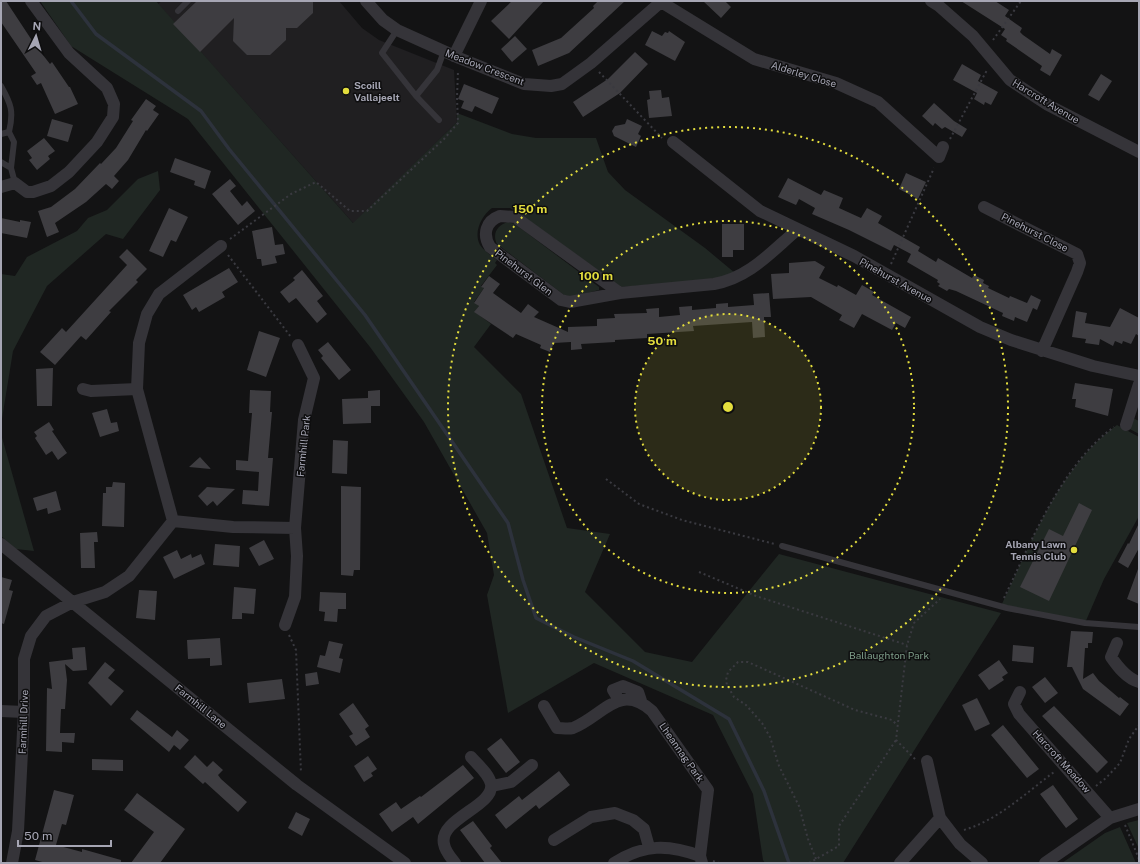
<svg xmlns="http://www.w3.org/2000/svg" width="1140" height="864" font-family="'Public Sans',sans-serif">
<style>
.built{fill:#201f21}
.green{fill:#202723}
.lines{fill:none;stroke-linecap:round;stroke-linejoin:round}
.stream{stroke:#2d323c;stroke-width:3.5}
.building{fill:#3e3d41}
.path{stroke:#3a3a40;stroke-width:2;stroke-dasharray:2 3;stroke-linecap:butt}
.lane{stroke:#353439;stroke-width:6}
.street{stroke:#353439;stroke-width:12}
.ring{fill:none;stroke:#e3dd3d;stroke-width:2;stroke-dasharray:2 4}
.poi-dot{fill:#e3dd3d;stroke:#0e0e0f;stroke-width:1.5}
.labels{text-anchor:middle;stroke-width:3;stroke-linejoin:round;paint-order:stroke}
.street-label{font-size:10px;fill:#a6a6b4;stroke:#0e0e0f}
.poi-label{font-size:10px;font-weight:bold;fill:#a6a6b4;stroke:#0e0e0f;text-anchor:start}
.park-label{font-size:10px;fill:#7e9d89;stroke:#0e0e0f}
.centre{fill:#e3dd3d;stroke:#0e0e0f;stroke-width:2}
.ring-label{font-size:12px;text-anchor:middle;font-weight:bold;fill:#e3dd3d;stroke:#0e0e0f;stroke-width:3;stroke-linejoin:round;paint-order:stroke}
</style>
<rect width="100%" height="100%" fill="#131314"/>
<path class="built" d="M162 1H339L362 28 379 40 454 70 457 122 354 224 158 4Z"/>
<path class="green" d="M40 1H156L353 223 457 122V113L512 134 536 138H596L608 172 625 190 705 248 735 273 718 279 621 287 520 214 510 208H492C482 215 473 232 480 245 484 251 492 256 497 260L495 263 497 265 481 286 484 288 474 302 479 306 475 312 491 324 474 347 521 394 567 528 610 534 585 592 645 652 692 662 779 554 1001 613 843 863H765L763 860 753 794 713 715 594 663 508 713 487 595 494 575 487 533 424 422 370 347 188 119 71 46Z
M158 171 160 190 123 239 106 234 47 286 13 351 1 425V274L15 276 27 257 77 231 88 218 107 210 138 179Z
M508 222 515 224 599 287V290L572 297 564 295 497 244C492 234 497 225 508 222Z
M1133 418 1139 421V434L1128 428Z
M1117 425 1139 437V516L1104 579 1085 623 1001 606C1031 543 1059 467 1117 425Z
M1 434 34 551 16 549 1 536Z
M1139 820V849L1127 823Z
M1120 827 1136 863H1062L1105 833Z"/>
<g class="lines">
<path class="stream" d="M71 1 96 34 201 111 229 149 365 315 508 523 523 580 536 618 574 637 633 661 729 719 764 791 789 863"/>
</g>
<path class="building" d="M1 1H6L35 45 50 64 52 62 69 87H70L78 104 55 114 41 83 37 85 31 76 36 73 1 22Z
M197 1H313V13L297 28H286V40L270 55H247L233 41 234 18 200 52 173 24Z
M512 1H544L509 39 491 21Z
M598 1H625L569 53 538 66 532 50 561 38 594 8 593 6Z
M703 1H725L731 7 721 18Z
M961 1H995L1009 10 1005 16 1022 28 1020 32 1023 35 1050 54 1052 49 1062 55 1050 76 1040 70 1042 66 1006 41 1007 39 1001 35 1005 29Z
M652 31 662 36 665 32 668 33 669 31 685 42 675 61 645 45Z
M515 36 527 49 512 62 501 49Z
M635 52 648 64 620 93 583 117 573 102 608 79Z
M962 64 981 75 978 81 998 92 991 105 985 102 984 105 974 99 977 93 953 80Z
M1101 74 1112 81 1099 101 1088 95Z
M464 84 499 98 492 114 475 106 472 112 461 108 464 101 458 99Z
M661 90 662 98 669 97 672 116 649 118 647 100 650 99 649 91Z
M146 99 156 106 153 110 159 114 147 131 146 130 128 160 114 176 119 181 112 189 106 184 86 202 55 223 59 232 47 237 38 211 51 207 75 189 100 163 101 164 116 148 133 121 131 120Z
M934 103 954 121 967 129 962 137 945 127 942 129 935 123 933 126 922 116Z
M52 119 73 125 68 142 47 136Z
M627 119 642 126 638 134 641 136 636 147 614 136 612 131 615 126 625 124Z
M44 138 55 151 48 156 50 159 37 170 29 160 32 158 27 151Z
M175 158 211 171 205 189 194 185 195 181 170 172Z
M906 173 926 182 918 199 899 189Z
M788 178 821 195 824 190 843 198 839 208 861 218 867 208 882 216 878 223 920 247 918 251 936 262 938 258 972 278 974 275 984 280 983 283 989 286 988 288 1009 298 1010 296 1027 303 1031 295 1041 300 1037 310 1033 308 1027 322 1015 317 1014 321 1002 316 1003 313 956 291 949 289 947 291 938 286 940 284 937 282 938 280 907 262 911 254 894 245 891 251 849 230 812 214 815 208 799 199 796 205 778 197Z
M230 179 236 186 230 191 242 206 247 201 255 211 238 225 212 194Z
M169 208 188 217 176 242 171 240 163 257 149 251Z
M1 218 20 222V220L31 222 27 238 1 233Z
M722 224H744V250H733V257H722Z
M272 227 275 245 283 244 285 254 275 256 277 263 262 266 261 259H257L252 231Z
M127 249 147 269 136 280 138 282 109 311 111 312 86 340 81 336 55 365 40 352 62 328 66 332 127 265 119 257Z
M815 261 825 267 819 278 837 287 838 285 856 295 862 285 874 292 872 295 911 317 905 328 896 323 892 330 862 314 854 328 839 320 842 315 811 297 773 299 771 274 789 273V263Z
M229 268 238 282 222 292 225 297 199 312 196 307 192 310 183 295Z
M302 270 323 296 317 301 327 314 317 323 296 298 289 303 280 292 295 280 293 278Z
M489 276 500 284 493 293 521 313 528 304 539 312 534 317 568 332V327L597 326V319L615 318 614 314 647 313 646 309 659 308V317L680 315 679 307 692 306V310L716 308V304L728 303V307L754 305 753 294 769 293 771 317H764L765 337 753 338 752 322 693 326 694 331 647 334V338L615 340V342L581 344 582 349 571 350V342L554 343 550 352 540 348 541 345 516 334 513 338 474 312 479 306 474 303 484 288 481 287Z
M1120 308 1139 318V336L1136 334 1131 344 1123 341 1122 344 1115 341 1113 346 1100 339 1099 345 1085 343 1086 339 1072 337 1076 311 1087 313 1085 323 1110 327Z
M259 331 280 338 266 377 247 370Z
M328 342 351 370 339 380 321 358 323 356 318 350Z
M53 368 52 406H37L36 369Z
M1075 383 1113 389 1108 416 1075 407 1076 399H1072Z
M250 390 271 391 270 412H272L268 458H273L269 506 242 504 243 490 258 491 259 472 236 470V460L248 461 252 413H249Z
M380 390V406H371V423L343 424 342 399 368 398V391Z
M107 409 111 423 117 422 119 431 100 437 92 413Z
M49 422 54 430 52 431 67 453 58 460 52 451 46 455 35 438 37 436 34 432Z
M333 440 348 441 347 474 332 473Z
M200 457 211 469 189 467Z
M113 482 125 483 124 527 102 526 103 493H106V487H112Z
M341 486 361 487 360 570H354L353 576 341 575Z
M207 487 235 489 217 506 213 501 207 506 198 496Z
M56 491 61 510 48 514 47 508 37 511 33 498Z
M1079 503 1092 510 1049 601 1020 587 1049 529 1063 536Z
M1139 523V548L1128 568 1118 562 1128 543 1129 544Z
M97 532 98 542H94L95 568H81L80 533Z
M264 540 274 559 259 566 249 548Z
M215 544 240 546 239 567 213 565Z
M177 550 181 559 191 554 192 558 201 554 205 564 174 579 163 557Z
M1138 569H1139V604L1127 599Z
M1 577 12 580 9 590 13 591 4 624 1 623Z
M234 587 256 589 254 614 242 613V619H232Z
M139 590 157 591 155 620 136 618Z
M320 592 346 593V609H338L337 622 324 621 325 612 319 611Z
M1071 631 1093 632 1092 643H1088V648H1085L1083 679 1093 673 1099 681 1119 698 1120 697 1129 704 1120 716 1083 689 1072 667H1067Z
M220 638 222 665 210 666V658L188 659 187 640Z
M329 641 343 644 339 658 343 659 340 673 317 667 320 655 325 656Z
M1013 645 1034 647 1033 663 1012 661Z
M85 647 87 670 73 671 65 664 67 680 65 709H61L60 733H75L74 743 62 742V752L46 751 47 688 52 689 49 662 73 659 72 648Z
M999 660 1008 673 1002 677 1004 680 989 690 978 675Z
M105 662 115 670 108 678 124 691 111 706 88 683Z
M317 672 319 684 306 686 305 674Z
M1045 677 1058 693 1045 703 1032 687Z
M282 679 285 699 249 703 247 683Z
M977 698 990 724 975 731 962 705Z
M353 703 369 726 365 729 370 737 356 746 349 736 353 734 339 714Z
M1054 706 1108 762 1097 773 1042 716Z
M137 710 172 737 177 730 189 740 180 750 174 745 169 752 130 719Z
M1003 725 1039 769 1027 778 991 735Z
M501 738 520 762 506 773 487 749Z
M195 755 207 767 213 761 223 770 218 775 221 779 247 802 238 812 205 782 203 784 184 767Z
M368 756 377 769 371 773 373 776 364 782 354 766Z
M92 759 123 760V771L92 770Z
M463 765 474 778 418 824 413 817 392 832 379 814 396 802 401 809 420 796 421 797Z
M559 771 570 785 539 809 536 805 506 829 495 815 519 796 522 800Z
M1053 785 1078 819 1066 828 1040 794Z
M54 790 74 795 66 825 62 824 56 845 82 852V849L121 860V863H46L35 860Z
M137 793 185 829 160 863H131L154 832 124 810Z
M296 812 310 819 302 836 288 828Z
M473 821 492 846 490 848 502 863H485L460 830Z"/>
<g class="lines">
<path class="path" d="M993 40 1021 1
M599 72 662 138
M950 139 987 70
M230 239 291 194 316 182 350 211H367L444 139 458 123 457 97 458 71
M228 255 291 337
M891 264 934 168
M606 479 639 504 682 520 775 544
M699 572 756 596 907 645
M1004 598C1031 542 1062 464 1114 427
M289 635 296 650 301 773
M915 759 896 740 907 645 914 623 940 599
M1096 786 1106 778 1120 763 1129 739 1139 725
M1125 825 1139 859
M964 830C998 820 1026 793 1054 772
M816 859 808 839 799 806 779 766 770 737 762 723 746 705 734 697 727 685 726 680 728 672 738 662H748L855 710 892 720 898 726
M713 861 719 863
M809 863 839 846V826L896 740"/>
<path class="lane" d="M178 11 188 1
M397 30 382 53 416 96 437 70 444 51
M1 86C11 104 14 111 9 132
M416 96 439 120
M9 132 14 142 11 168 15 183
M1 134 9 132
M1 162 11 168
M782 546 1007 608 1085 623 1139 627"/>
<path class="street" d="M366 1 383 20 397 30 459 58 524 84 551 86 562 84 591 63 662 1
M931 1 939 6 973 36 1010 80 1048 105 1139 152
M661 2 754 59 836 83 878 102 939 157 943 147
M454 56 481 1
M673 142 760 211 854 256 980 327 1011 340 1093 366 1139 376
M1 187 15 183 27 192H33L51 186 69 172 97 142 113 117 114 104 107 88 69 53 31 1
M984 207 1077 254 1080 263 1077 272 1042 351
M620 293 515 217 500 216C486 221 482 234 490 247L561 300 570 302 620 293 714 284C749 278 771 252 797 230
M83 389 91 391 137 389
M1126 425 1139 384
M173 521 233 527 295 528 304 420 314 378 298 345
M1 544 297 785 405 863
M285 625 295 597 297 556 295 528
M1117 643 1111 657C1118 667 1127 679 1139 682
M1020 692 1014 704 1019 714 1110 818
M619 700 613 690 623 686 638 692 641 701
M544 706 557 728C562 728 568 729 573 728 603 716 619 682 652 711L708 790 700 856
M1 711 24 712
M927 761 940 818 960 844 982 863
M492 786 511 782 532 765
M554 840 591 817 615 813 633 820 644 829 649 847
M12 863 18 831 24 712V659L31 636 46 616 73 602 105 592 129 576 173 521 137 389 139 343 147 314 159 294 221 246
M455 863C451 858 445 851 444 844 438 819 495 806 491 784 489 774 478 765 471 757
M614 863C644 844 668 844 700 856L702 863
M900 863 940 818
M1045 863 1110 818 1139 809"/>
</g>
<circle cx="728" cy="407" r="93" fill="#e3dd3d" fill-opacity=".12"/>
<g class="ring">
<circle cx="728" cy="407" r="93"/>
<circle cx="728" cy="407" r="186"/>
<circle cx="728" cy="407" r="280"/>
</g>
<g class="poi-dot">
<circle cx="346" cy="91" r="4"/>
<circle cx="1074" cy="550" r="4"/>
</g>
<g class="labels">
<g class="street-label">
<text transform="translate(485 67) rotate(21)" y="4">Meadow Crescent</text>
<text transform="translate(804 74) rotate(17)" y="4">Alderley Close</text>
<text transform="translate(1046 101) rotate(31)" y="4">Harcroft Avenue</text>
<text transform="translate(1035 232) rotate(27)" y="4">Pinehurst Close</text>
<text transform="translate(524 272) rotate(37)" y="4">Pinehurst Glen</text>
<text transform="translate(896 280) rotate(29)" y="4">Pinehurst Avenue</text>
<text transform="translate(303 446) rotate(-84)" y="4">Farmhill Park</text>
<text transform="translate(201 706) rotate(39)" y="4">Farmhill Lane</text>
<text transform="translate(23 722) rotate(-88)" y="4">Farmhill Drive</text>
<text transform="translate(682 752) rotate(55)" y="4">Lheannag Park</text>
<text transform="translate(1062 761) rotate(48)" y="4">Harcroft Meadow</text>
</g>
<g class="poi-label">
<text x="354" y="89">Scoill<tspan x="354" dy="12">Vallajeelt</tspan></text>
<text x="1066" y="548" text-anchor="end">Albany Lawn<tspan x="1066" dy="12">Tennis Club</tspan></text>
</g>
<g class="park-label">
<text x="889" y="659">Ballaughton Park</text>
</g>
</g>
<circle cx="728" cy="407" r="6" class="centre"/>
<g class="ring-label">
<text x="530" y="213">150 m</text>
<text x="596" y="280">100 m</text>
<text x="662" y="345">50 m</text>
</g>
<rect width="1140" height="864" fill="none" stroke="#a6a6b4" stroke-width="4"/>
<g transform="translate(36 36) rotate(5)" stroke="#0e0e0f" stroke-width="3" paint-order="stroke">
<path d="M0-3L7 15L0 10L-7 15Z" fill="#a6a6b4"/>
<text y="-6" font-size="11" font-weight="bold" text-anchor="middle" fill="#a6a6b4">N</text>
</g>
<path d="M18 840v6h93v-6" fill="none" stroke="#a6a6b4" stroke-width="2"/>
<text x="24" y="840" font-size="12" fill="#a6a6b4" stroke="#0e0e0f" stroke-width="3" paint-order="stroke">50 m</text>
</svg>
